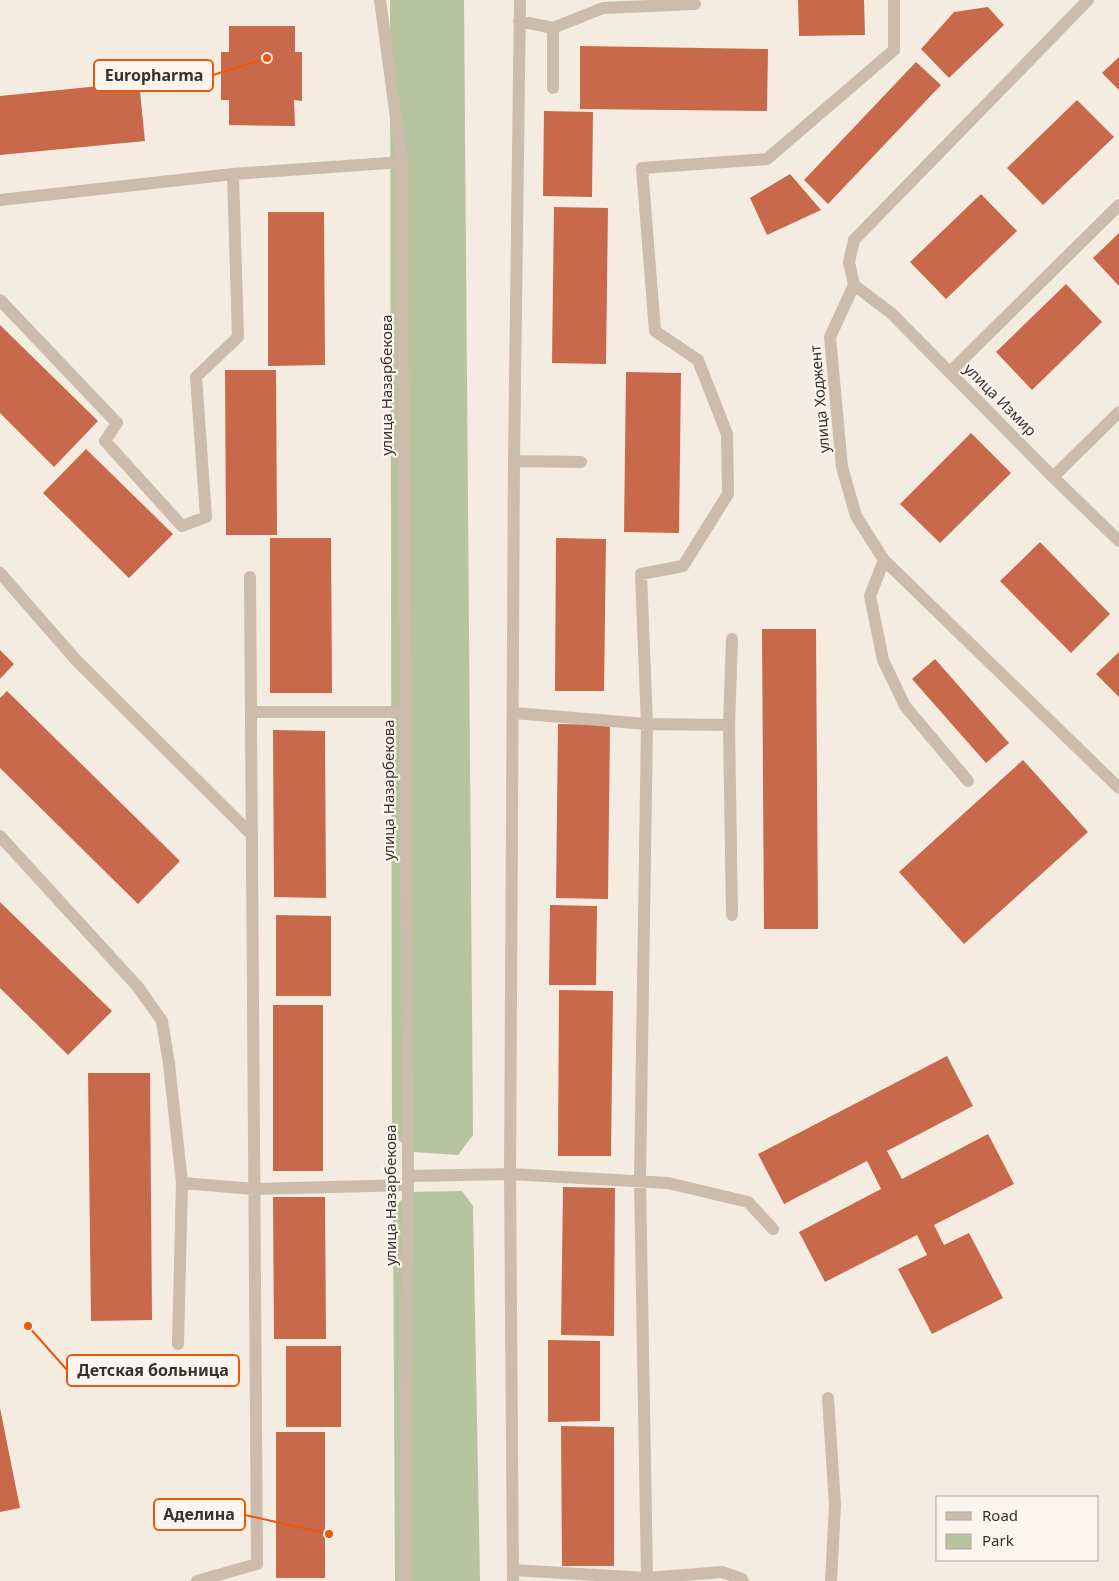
<svg xmlns="http://www.w3.org/2000/svg" width="1119" height="1581" font-family="'Noto Sans',sans-serif">
<style>
.green{fill:#b8c4a0}
.building{fill:#c8694b}
.lines{fill:none;stroke-linecap:round;stroke-linejoin:round}
.minor{stroke:#cdbbac;stroke-width:12}
.labels{text-anchor:middle;stroke-width:4.5;stroke-linejoin:round;paint-order:stroke}
.street-label{font-size:15px;fill:#3b302b;stroke:#fbf5ee}
.leader{fill:none;stroke:#e8590c;stroke-width:2}
.callout-dot{fill:#e8590c;stroke:#fbf5ee;stroke-width:2}
.callout{fill:#fbf5ee;stroke:#e8590c;stroke-width:2}
.callout-label{font-size:16px;text-anchor:middle;font-weight:bold;fill:#3b302b}
</style>
<rect width="100%" height="100%" fill="#f4ebe1"/>
<path class="green" d="M390 0H464L473 1135 458 1155 413 1152 392 1135Z
M462 1191 473 1206 480 1581H395L393 1210 408 1192Z"/>
<path class="building" d="M798 0H864L865 35 799 36Z
M988 7 1004 25 949 78 921 49 954 12Z
M229 26H295V52H302V101L294 100 295 126 229 125V100H221V52H229Z
M580 46 768 49 767 111 580 109Z
M1119 57V90L1102 73Z
M916 62 941 85 828 204 804 180Z
M139 82 145 141 0 155V96Z
M1077 100 1114 137 1043 205 1007 168Z
M544 111 593 112 592 197 543 196Z
M790 174 821 210 767 235 750 198Z
M981 194 1017 231 946 299 910 262Z
M554 207 608 208 606 364 552 363Z
M268 212H324L325 365 268 366Z
M1119 233V286L1093 258Z
M1066 284 1102 322 1032 390 996 352Z
M0 325 98 421 54 467 0 413Z
M225 370H276L277 535H226Z
M626 372 681 373 679 533 624 532Z
M971 433 1011 473 940 543 900 504Z
M86 449 173 534 129 578 43 493Z
M270 538H331L332 693H270Z
M556 538 606 539 604 691H555Z
M1040 542 1110 614 1071 653 1000 581Z
M762 629H816L818 929H764Z
M0 650 14 664 0 679Z
M1119 652V697L1096 674Z
M935 659 1009 743 986 763 912 679Z
M7 691 180 861 138 904 0 768V698Z
M558 724 610 725 608 899 556 898Z
M273 730 325 731 326 898 274 897Z
M1023 760 1088 832 964 944 899 872Z
M0 902 112 1011 68 1055 0 988Z
M550 905 597 906 596 985H549Z
M276 915 331 916V996H276Z
M559 990 613 991 611 1156H558Z
M273 1005H323V1171H273Z
M947 1056 973 1106 887 1151 902 1179 988 1134 1014 1184 934 1225 944 1245 969 1233 1003 1298 932 1334 898 1269 927 1255 917 1235 825 1282 799 1232 881 1189 867 1161 784 1204 758 1154Z
M88 1073H150L152 1320 91 1321Z
M563 1187 615 1188 614 1336 561 1335Z
M273 1197H325L326 1339H274Z
M548 1340 600 1341V1421L548 1422Z
M286 1346H341V1427H286Z
M0 1408 20 1508 0 1512Z
M561 1426 614 1427V1566H562Z
M276 1432H325V1578H276Z"/>
<g class="lines">
<path class="minor" d="M380 0 402 162 408 1176 405 1581
M1088 0 854 240 849 262 854 285 830 337 842 467 856 516 884 560 1119 788
M519 21 553 28
M553 88V28L603 8 695 4
M0 200 233 174 402 162
M854 285 891 313 1053 477 1119 541
M0 300 117 423 105 441 182 526 206 517 196 377 238 337 233 174
M950 372 1119 205
M514 461 581 462
M1053 477 1119 412
M884 560 870 596 883 660 905 706 968 781
M0 573 76 660 252 835
M251 712H405
M514 713 647 724 640 1180 647 1578
M729 725 732 639
M0 836 138 987 162 1021 169 1064 182 1183 178 1344
M732 915 729 725 647 724 641 574 683 566 728 494 727 434 698 360 655 331 642 168 767 159 894 50V0
M408 1176 510 1174 668 1183 748 1202 773 1229
M182 1183 254 1189 408 1185
M828 1398 835 1505 831 1581
M513 1570 647 1578 722 1572 742 1579 743 1581
M197 1581 257 1564 250 577
M513 1581 510 1174 514 461 520 0"/>
</g>
<g class="labels">
<g class="street-label">
<text transform="translate(387 385) rotate(-90)" y="5">улица Назарбекова</text>
<text transform="translate(820 399) rotate(-95)" y="5">улица Ходжент</text>
<text transform="translate(1000 400) rotate(45)" y="5">улица Измир</text>
<text transform="translate(389 790) rotate(-90)" y="5">улица Назарбекова</text>
<text transform="translate(391 1195) rotate(-90)" y="5">улица Назарбекова</text>
</g>
</g>
<path class="leader" d="M267 58L213 75M28 1326L67 1370M329 1534L245 1515"/>
<g class="callout-dot">
<circle cx="267" cy="58" r="5"/>
<circle cx="28" cy="1326" r="5"/>
<circle cx="329" cy="1534" r="5"/>
</g>
<g class="callout">
<rect x="94" y="60" width="119" height="31" rx="5"/>
<rect x="67" y="1355" width="172" height="31" rx="5"/>
<rect x="154" y="1499" width="91" height="31" rx="5"/>
</g>
<g class="callout-label">
<text x="154" y="81">Europharma</text>
<text x="153" y="1376">Детская больница</text>
<text x="199" y="1520">Аделина</text>
</g>
<rect x="936" y="1496" width="162" height="65" fill="#fbf5ee" stroke="#aea6a0"/>
<rect x="946" y="1512" width="25" height="8" fill="#cdbbac" stroke="#aea6a0"/>
<text x="982" y="1521" font-size="15" fill="#3b302b">Road</text>
<rect x="946" y="1534" width="25" height="15" fill="#b8c4a0" stroke="#aea6a0"/>
<text x="982" y="1546" font-size="15" fill="#3b302b">Park</text>
</svg>
